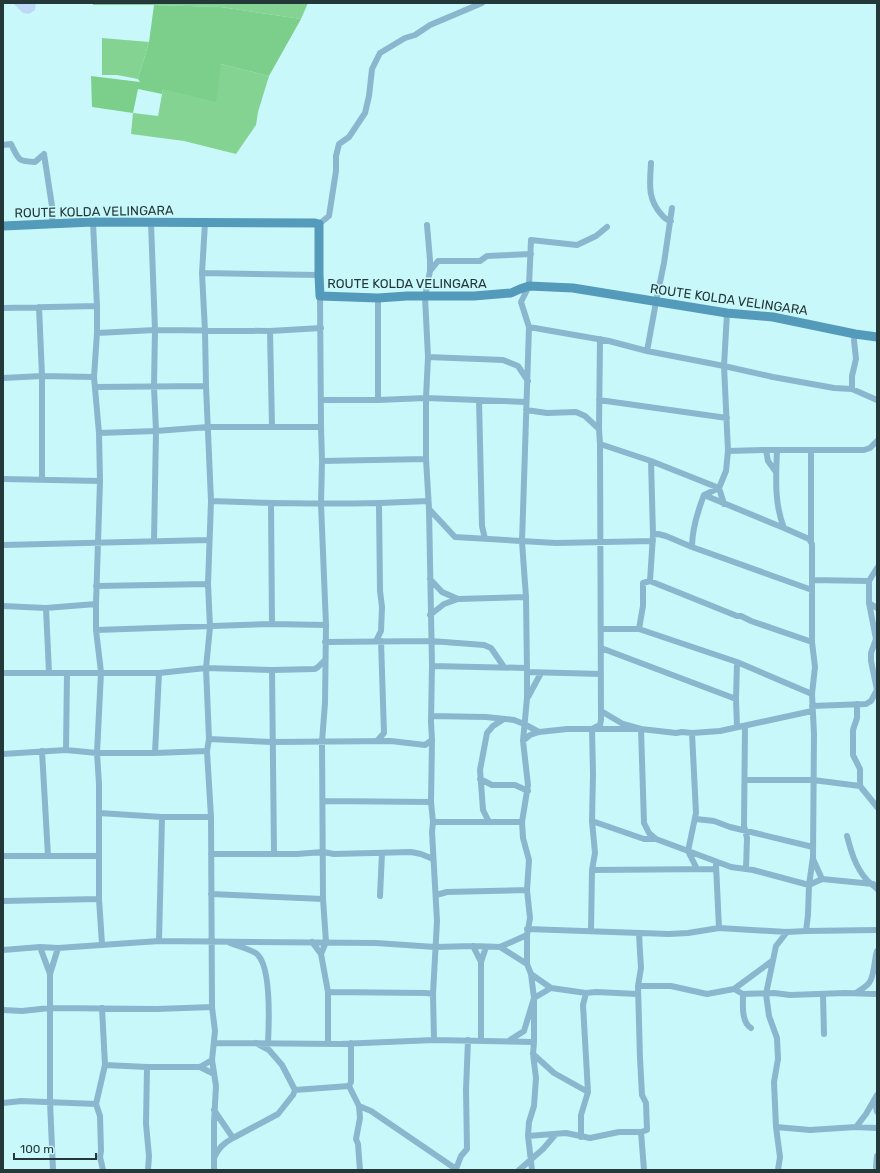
<svg xmlns="http://www.w3.org/2000/svg" width="880" height="1173" font-family="Rubik,sans-serif">
<style>
.green{fill:#84d392}
.forest{fill:#7ccf8b}
.water{fill:#c0d8f7}
.lines{fill:none;stroke-linecap:round;stroke-linejoin:round}
.minor{stroke:#8ab7cd;stroke-width:6}
.secondary{stroke:#549bbb;stroke-width:9}
.labels{text-anchor:middle;stroke-width:3;stroke-linejoin:round;paint-order:stroke}
.street-label{font-size:13px;fill:#253839;stroke:#c9f8fb}
</style>
<rect width="100%" height="100%" fill="#c9f8fb"/>
<path class="green" d="M93 3H308L301 19 221 7 154 5H93Z
M102 38 149 42 138 79 117 75H102Z
M221 64 269 76 258 112 256 125 236 154 184 141 131 134 133 113 158 116 163 89Z"/>
<path class="forest" d="M154 5 221 7 301 19 269 76 221 64 216 102 163 89 162 94 138 89 133 113 92 107 91 76 140 82 138 79 149 42Z"/>
<path class="water" d="M11 3H36L35 10 29 14 23 13 14 4Z"/>
<g class="lines">
<path class="minor" d="M3 145 11 144C19 160 17 161 35 162L44 154
M44 154 52 206V224
M651 163C650 183 647 198 661 214 664 218 666 220 671 221
M93 222 97 306V333L94 377 99 433 100 481 96 604V630L101 672 97 753 99 784V899L102 944
M151 223 155 330 154 387 156 431 154 541
M205 223 202 273 205 331 206 386 211 501 208 584 210 627 206 668 209 739 207 751 211 817 212 1007 215 1031 212 1060 216 1086 214 1122V1170
M319 224 329 216 336 171V156L339 144 349 137 365 113 369 96 372 69 380 53 405 38 415 35 430 25 482 3
M427 225 430 260V271L425 297 428 357 426 398V459L429 509 432 666 431 722 432 740 431 802 433 822 432 832 437 921 433 994 434 1040
M430 271 438 261H480L487 256 531 254
M202 273 319 275
M320 296 321 427 322 461 321 504 326 625 325 703 322 742 323 899 326 942 321 954
M39 307 42 376V479
M3 308 97 306
M529 327 609 341 647 351 724 366 773 377 834 388 852 389 877 400
M270 331 272 427
M97 333 155 330 270 331 321 328
M647 351 656 302 664 263 672 208
M428 357 503 360 518 366 528 381
M3 378 42 376 94 377
M96 387 206 386
M852 389V376L856 359 854 340 855 334
M321 400H378L426 398 526 402
M378 400V298
M479 400 482 526 485 539
M599 400 727 418
M526 410 547 413 576 412 585 416 599 429
M99 433 156 431 208 427H321
M600 444 651 461 719 488 724 504
M766 450 768 461 776 472
M777 450C776 477 774 503 784 528L809 539 812 544V642L815 667 812 694 814 734 813 857 809 885 808 915 806 931
M811 450V541
M728 451 763 450H864L870 448 877 441
M322 461 426 459
M3 479 100 481
M704 495 784 528
M211 501C284 504 355 505 428 501
M271 503 272 624
M429 509 455 537 556 543 653 541
M653 535 658 534 666 536 692 547 812 590
M3 545 209 540
M692 547C692 529 697 513 704 495L719 488 726 471 728 451 724 366 727 313
M430 579 442 592 458 599
M812 580 869 581V603L876 639 871 653V661L877 690 871 701 866 704 812 706
M650 581 653 535 651 461
M869 581 877 568
M96 586 208 584
M869 603 877 608
M3 606 46 608 96 604
M46 608 49 673
M430 615 444 604 458 599 526 597
M601 629H639L643 606V583L650 581 737 616H741L751 621 812 642
M639 629 737 662 812 694
M96 630 272 624 326 625
M376 641 381 631 382 607 380 591 379 504
M325 642 431 641 484 645 491 648 504 667
M601 648 736 699
M432 666 527 668
M272 670 274 853
M527 672 601 674
M3 673H159L206 668 272 670 315 669 318 667 325 660
M528 697 541 673
M601 711 623 724 641 729 644 823 649 833 656 839
M431 716 486 717 514 720 524 724 539 732
M745 726 744 826 747 838 746 869
M737 727 736 699 737 662
M592 729 600 725 601 720 600 444 599 429 600 339
M692 733 696 813 688 851 697 869
M209 739 272 742 391 741 425 745 432 740
M377 741 384 733 381 641
M523 741 530 735 539 732 567 729H641L676 733 682 732 692 733 720 731 812 711
M66 750 67 673
M42 751 48 856
M155 753 159 673
M3 754 66 750 97 753H155L207 751
M480 779 492 785H515L528 791
M745 780H813L860 786V769L853 755V730L857 718V704
M860 786 877 807
M323 801 431 802
M99 813 162 817H211
M696 819 714 821 730 827 813 847
M592 821 644 839H656L731 867 753 870 809 885 822 879 873 884
M433 822H522
M489 822 483 810 480 770 487 733 493 726 504 719
M847 836C851 851 855 866 866 879 869 883 874 885 877 889
M211 854H297L323 852 334 854 411 852 421 854 433 859
M3 856H99
M813 859 822 879
M716 865 719 928
M592 870 716 869
M211 894 323 899
M436 895 447 892 527 890
M380 896 382 853
M3 901 99 899
M527 929 669 934 688 933 719 928 787 932 806 931 877 930
M591 931 592 870 595 853 592 821 593 774 592 729
M159 941 162 817
M312 942 321 954 328 992V1043
M230 943C237 946 254 950 258 955 271 969 269 1023 268 1043
M473 946 481 962
M40 947 50 974
M500 947 527 964
M3 950 40 947 58 948 159 941 376 943 435 947 473 946 500 947 527 935
M531 974 551 988
M638 986H671L707 994 734 989 743 994 774 993 790 995 845 993 877 994
M734 989 772 961
M328 992 426 993 433 994
M856 993C860 990 866 987 869 983 875 975 874 960 877 951
M743 994C743 1004 741 1022 751 1028
M823 995 824 1034
M102 1008 105 1065 96 1104 100 1116 101 1151 100 1157 103 1170
M3 1010 22 1011 50 1008 157 1009 212 1007
M481 1040V962L486 947
M510 1040 524 1031 534 998 551 988 586 993 596 992 638 994
M214 1043 340 1044 434 1040 534 1042
M256 1043 269 1050 282 1065 295 1090
M351 1043V1082L349 1086 359 1106 360 1118 356 1139 358 1144 360 1170
M533 1054 554 1073 588 1092
M105 1065 147 1067H200L212 1060
M147 1067 146 1124 149 1156 148 1170
M200 1067 214 1074
M877 1099 876 1107 877 1112
M3 1103 21 1101 96 1104
M359 1106 371 1111 456 1169V1170
M214 1110 233 1138 278 1114 293 1095 295 1090 349 1086
M776 1127 810 1130 856 1127 877 1128
M856 1127 866 1114 877 1095
M641 1132 644 1170
M528 1136 566 1133 590 1138 619 1132H641L647 1130 646 1103 642 1095 640 1058 638 986 641 968 640 952 639 933
M581 1137V1115L588 1092 583 1005 586 993
M214 1158C218 1148 224 1143 233 1138
M876 1167 877 1156
M456 1169 461 1156 467 1149 466 1090 468 1040
M53 1170 50 1102V974L58 948
M519 1170 543 1149 555 1135
M532 1170 528 1136 529 1122 534 1106 536 1078 533 1054 534 1042V998L531 974 527 964V935L530 918 527 890 529 860 523 838 522 822 528 785 523 741 527 698V672L526 597 522 542 529 327 521 302 529 286 531 240 577 245 596 236 607 227
M778 1170 780 1157 776 1127 774 1082 778 1059 777 1038 769 1016 766 994 776 946 787 932"/>
<path class="secondary" d="M3 226 93 222 315 223 319 224V275L320 296 378 298 407 296H474L511 293 520 289 529 286 573 288 727 313 773 317 855 334 877 337"/>
</g>
<g class="labels">
<g class="street-label">
<text transform="translate(94 211) rotate(-1)" y="5">ROUTE KOLDA VELINGARA</text>
<text x="407" y="288">ROUTE KOLDA VELINGARA</text>
<text transform="translate(729 299) rotate(8)" y="5">ROUTE KOLDA VELINGARA</text>
</g>
</g>
<rect width="880" height="1173" fill="none" stroke="#253839" stroke-width="8"/>
<path d="M14 1153v6h82v-6" fill="none" stroke="#253839" stroke-width="2"/>
<text x="20" y="1153" font-size="12" fill="#253839" stroke="#c9f8fb" stroke-width="3" paint-order="stroke">100 m</text>
</svg>
